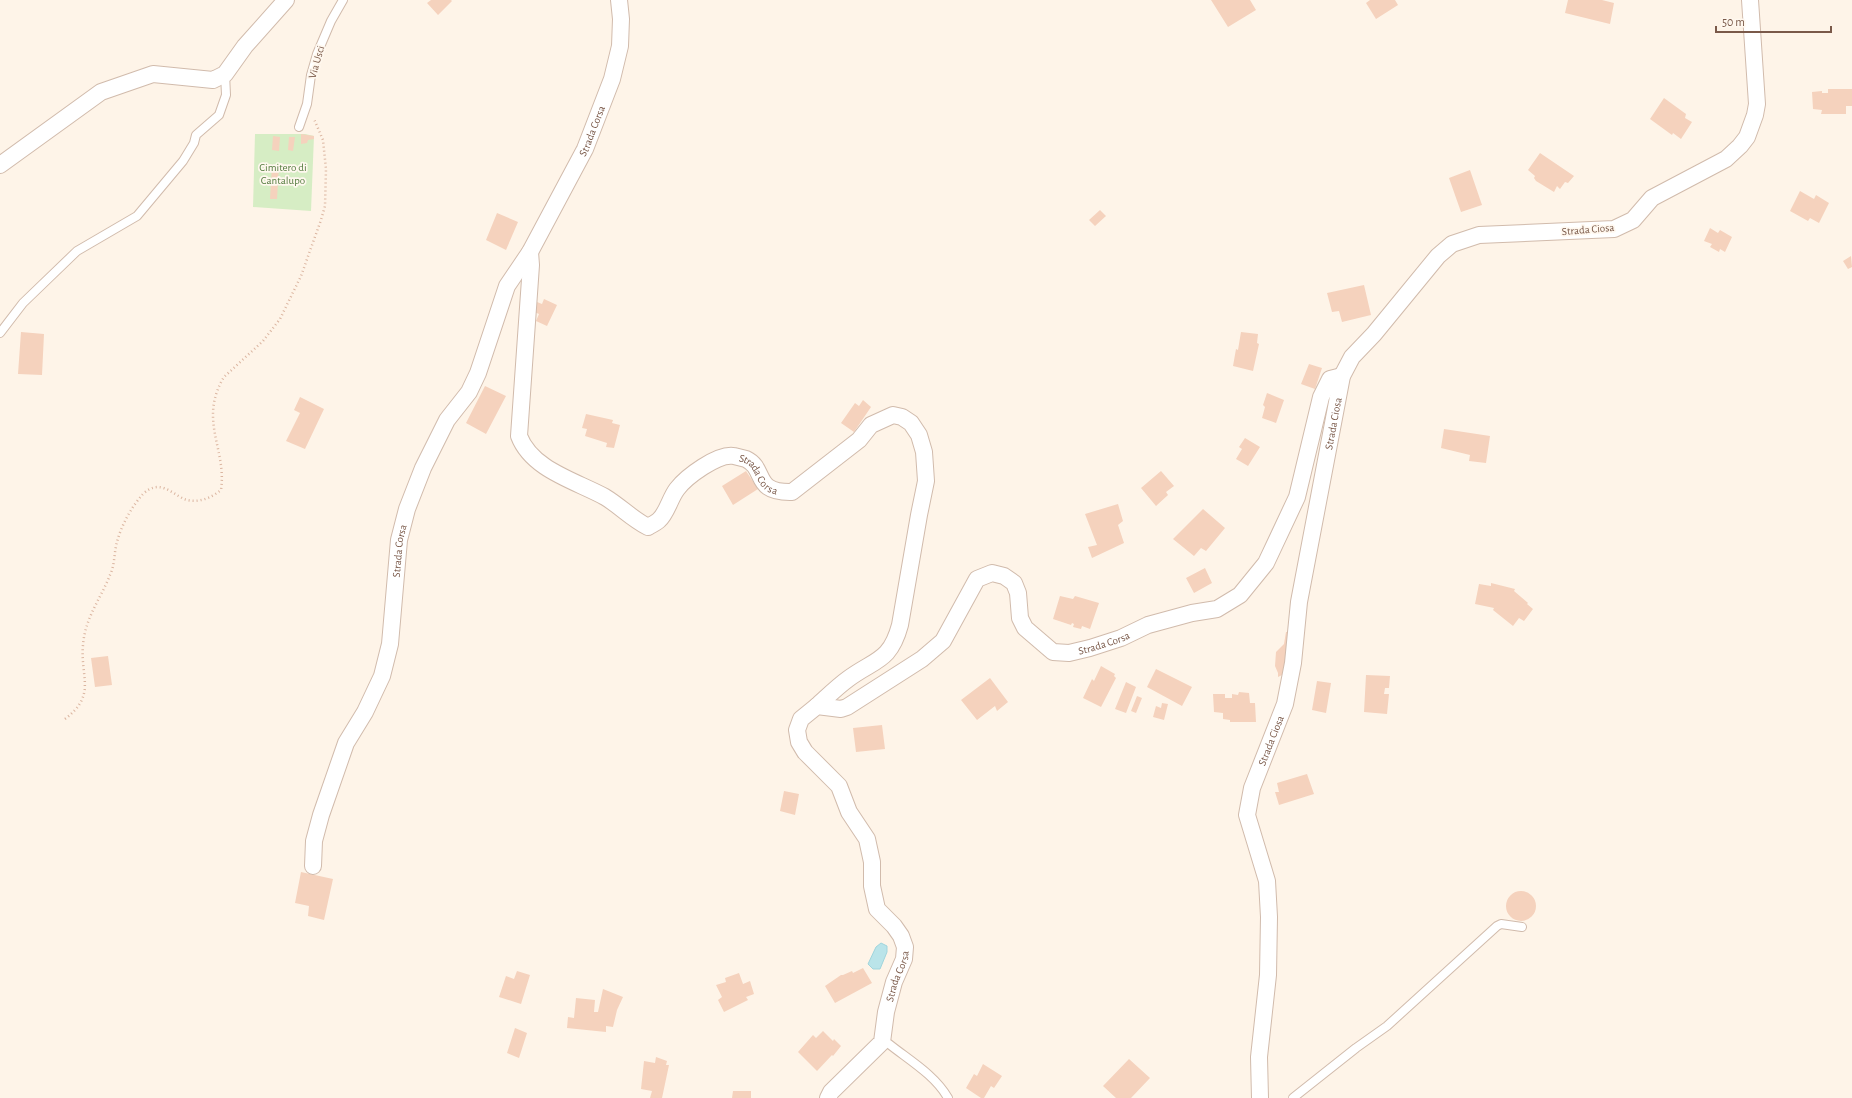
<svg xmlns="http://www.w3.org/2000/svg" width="1852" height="1098" font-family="'Alegreya Sans',sans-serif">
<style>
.green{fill:#d6edc4}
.water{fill:#bae4e9;stroke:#a0d5dc}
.building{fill:#f5d2bd}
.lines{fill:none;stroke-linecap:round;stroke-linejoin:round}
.service-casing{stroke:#d1bbac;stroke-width:10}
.minor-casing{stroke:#d1bbac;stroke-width:18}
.path{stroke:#dbb5a0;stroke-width:2.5;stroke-dasharray:1 3;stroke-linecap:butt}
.service{stroke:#fff;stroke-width:8}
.minor{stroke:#fff;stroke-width:16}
.labels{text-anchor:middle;stroke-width:3.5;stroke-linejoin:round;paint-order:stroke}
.street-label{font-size:11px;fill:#7a5949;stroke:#fff8ef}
.park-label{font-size:11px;fill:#527a3d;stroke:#fff8ef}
</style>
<rect width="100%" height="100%" fill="#fef4e8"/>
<path class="green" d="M255 134H305L314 136 311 211 253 207Z"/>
<path class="water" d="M881 943 887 946V952L880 969H873L868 964 876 947Z"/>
<path class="building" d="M431 0H451L452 1 438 15 427 3Z
M1211 0H1250L1256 10 1228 27Z
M1370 0H1395L1398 5 1376 19 1366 3Z
M1568 0H1602L1614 3 1610 24 1565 13Z
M1828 89H1852V106H1846V114H1821L1822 110 1813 109 1812 92 1822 91V93H1828Z
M1664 98 1686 114 1685 118 1692 122 1681 139 1673 133 1672 135 1650 119Z
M301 134 314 136V139L308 140 307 143 301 144Z
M273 136 280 137 279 151 272 150Z
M289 137H295L293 151 288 150Z
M1540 153 1574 176 1568 183 1565 182 1560 189 1557 186 1554 192 1536 181 1534 178 1535 176 1528 170Z
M272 166H279L277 199H270Z
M1470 170 1482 205 1461 212 1449 178Z
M1800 191 1814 199 1816 195 1829 203 1819 223 1810 218 1808 221 1790 211Z
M1100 210 1106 216 1095 226 1089 220Z
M497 213 518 222 506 250 486 240Z
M1710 228 1718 233 1720 230 1732 237 1725 252 1720 249 1719 252 1710 247 1712 244 1704 241Z
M1851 256 1852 267 1848 269 1843 261Z
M1364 285 1371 315 1342 322 1339 311 1332 312 1327 293Z
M544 299 557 305 547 326 536 321 539 314 532 311 537 302 542 304Z
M21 332 44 334 42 375 18 374Z
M1241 332 1258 334 1257 343 1259 344 1253 371 1233 366 1236 349 1238 350Z
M1309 364 1322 368 1315 389 1301 384Z
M485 386 506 396 486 434 466 423Z
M1267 393 1284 400 1276 423 1262 418 1265 407 1263 405Z
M300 397 324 409 305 449 286 441 300 413 294 410Z
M863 400 871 407 854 432 841 423 855 403 859 406Z
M586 414 613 420 612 423 620 425 614 448 606 447 607 443 585 436 587 429 582 428Z
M1444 429 1490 436 1486 463 1469 461 1470 455 1441 448Z
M1245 438 1260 447 1248 466 1236 459 1242 449 1239 447Z
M746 471 758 489 733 505 722 486Z
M1161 471 1174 486 1166 492 1168 495 1156 506 1141 488Z
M1118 504 1123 521 1118 525 1124 543 1092 558 1088 547 1097 545 1085 514Z
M1203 509 1225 528 1206 551 1201 548 1194 556 1173 539Z
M1205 568 1212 583 1194 593 1186 578Z
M1491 583 1515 589 1514 591 1528 603 1527 604 1533 609 1524 621 1519 618 1513 626 1493 610 1494 608 1475 604 1479 584 1491 586Z
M1060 596 1073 599 1075 596 1099 603 1090 629 1082 626 1081 629 1073 627 1074 624 1072 623 1071 625 1053 619Z
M1286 632H1292L1286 673 1278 677V673L1275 666 1276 652 1284 644Z
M108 656 112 685 95 687 91 658Z
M1101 666 1115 674 1114 676 1116 678 1101 707 1083 698 1092 679 1094 681Z
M1156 669 1192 687 1182 706 1147 687Z
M1366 675 1390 676 1389 688H1385L1384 694H1389L1387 714 1364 712Z
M990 678 1008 702 997 711 995 706 977 720 961 700Z
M1317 681 1331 683 1326 713 1312 710Z
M1126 682 1136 687 1126 713 1115 709Z
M1239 692 1249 693 1250 703H1255L1256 722H1230V720L1223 719V713L1214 712 1213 694H1225V698H1232V694L1238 695Z
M1137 696 1142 698 1136 713 1131 711Z
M1162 703 1168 704 1164 720 1153 717 1156 706 1161 708Z
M882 725 885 749 856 752 853 728Z
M1307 774 1314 794 1279 805 1275 792H1279L1277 783Z
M784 791 799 794 795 815 780 811Z
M301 872 333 879 324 920 308 916 309 906 295 903Z
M1506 906a15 15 0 1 1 30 0a15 15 0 1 1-30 0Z
M863 968 872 983 835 1003 825 986 841 975H843L852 971 853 973Z
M517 971 530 975 521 1004 499 997 506 976 514 979Z
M739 973 743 984 750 981 754 994 746 997 748 1000 724 1012 718 1000 722 997 716 985 726 982 725 978Z
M603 989 623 997 617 1010 613 1027 606 1026V1032L567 1028 568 1017 574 1018 576 998 595 1000 594 1012H598Z
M515 1028 527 1033 519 1058 507 1053Z
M823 1031 833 1041 834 1039 841 1046 833 1056 832 1055 817 1071 798 1052 813 1035 816 1038Z
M656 1057 667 1061 666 1065H669L662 1098H650L652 1091 641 1089 644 1061 655 1063Z
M1129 1059 1150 1078 1131 1098H1116L1103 1086Z
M983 1064 1002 1076 994 1088 991 1086 984 1098H981L966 1088 974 1074 977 1076Z
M733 1091H751V1098H732Z"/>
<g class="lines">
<defs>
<path id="service" d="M299 127 307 104 311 75 317 54 331 21 343 0
M0 333 23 303 77 251 137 216 183 161 194 143 196 135 219 115 226 95 225 74
M882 1042 889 1044C909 1060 935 1075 948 1098
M1293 1098 1356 1048 1387 1026 1497 926 1501 924 1522 927"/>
<g id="minor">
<path d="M0 165 101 92 153 74 213 80 225 74 245 46 286 0"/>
<path id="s1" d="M530 252 531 265 519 436C532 470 576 481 605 497 620 506 632 519 648 527 651 525 656 523 659 520 667 513 670 498 677 489 686 477 718 453 734 456 738 457 742 458 746 459 767 469 752 493 792 492L859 440 871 425 893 415 902 417 911 423 919 435 924 452 926 481 919 515 900 625C890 662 875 659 848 679 837 687 827 697 817 706"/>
<path id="s2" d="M313 866 314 841 321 815 346 743 365 712 382 676 390 644 399 540 407 509 423 468 447 420 469 392 478 373 507 286 530 252 585 149 612 79 620 46 621 19 619 0"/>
<path id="s3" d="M828 1098 831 1092 882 1042 886 1012 894 982 904 959 905 947 901 936 894 926 877 909 872 886V862L867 839 849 812 839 786 805 752 799 742 797 730 801 719 817 706 841 709 847 707 922 659 943 641 977 579 992 573 1004 576 1014 583 1018 593 1020 618 1025 628 1053 652 1069 653 1090 648 1121 638 1148 625 1192 613 1217 609 1240 595 1266 563 1297 497 1321 397 1330 379 1342 376"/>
<path id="s4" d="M1260 1098 1259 1057 1268 975 1269 917 1267 881 1247 815 1252 788 1285 704 1293 663 1299 602 1342 376 1352 357 1374 334 1438 256 1452 244 1479 235 1614 229 1633 220 1652 198 1726 159 1740 146 1747 137 1755 115 1757 104 1750 0"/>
</g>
</defs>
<use href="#service" class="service-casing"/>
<use href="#minor" class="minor-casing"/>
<path class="path" d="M65 719C97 695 80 677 83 645 85 618 101 598 110 575 115 565 114 552 117 542 121 526 132 506 143 494 159 479 170 492 184 499 197 504 211 498 221 490 227 449 198 420 224 377L263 341 280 319 301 276 321 220 325 206 326 169 323 140 314 119"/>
<use href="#service" class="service"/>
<use href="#minor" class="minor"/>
</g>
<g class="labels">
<g class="street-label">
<text transform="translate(316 62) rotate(-74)" y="4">Via Usci</text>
<text dy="4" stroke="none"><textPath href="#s2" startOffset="797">Strada Corsa</textPath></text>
<text transform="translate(1588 229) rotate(-5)" y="4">Strada Ciosa</text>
<text dy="4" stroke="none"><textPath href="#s4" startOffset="689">Strada Ciosa</textPath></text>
<text dy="4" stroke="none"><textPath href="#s1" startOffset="494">Strada Corsa</textPath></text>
<text dy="4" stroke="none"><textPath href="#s2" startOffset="331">Strada Corsa</textPath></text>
<text dy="4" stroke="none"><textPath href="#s3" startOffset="855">Strada Corsa</textPath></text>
<text dy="4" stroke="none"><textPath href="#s4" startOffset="365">Strada Ciosa</textPath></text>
<text dy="4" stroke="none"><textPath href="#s3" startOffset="146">Strada Corsa</textPath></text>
</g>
<g class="park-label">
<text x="283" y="171">Cimitero di<tspan x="283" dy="13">Cantalupo</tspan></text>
</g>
</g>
<path d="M1716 26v6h115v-6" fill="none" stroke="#7a5949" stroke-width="2"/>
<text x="1722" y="26" font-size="12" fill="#7a5949" stroke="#fff8ef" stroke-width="3" paint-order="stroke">50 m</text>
</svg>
